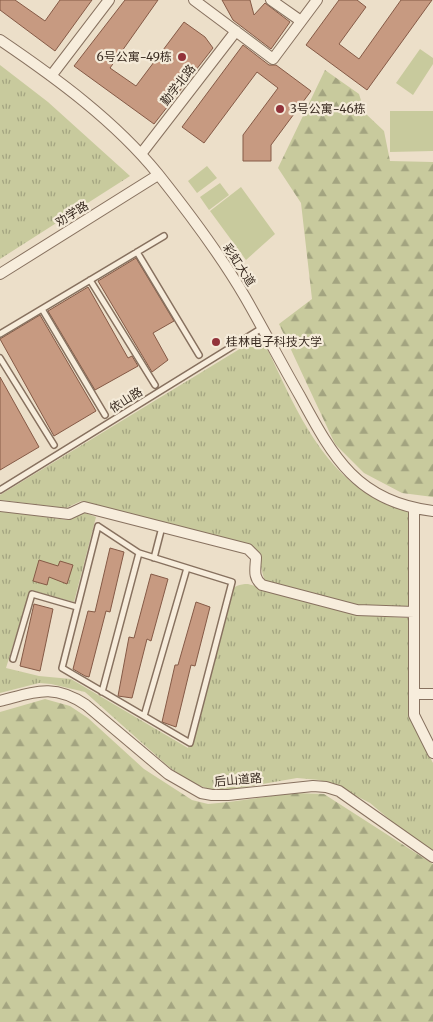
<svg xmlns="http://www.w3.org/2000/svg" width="433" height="1022" font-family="Merriweather,'Noto Sans SC',serif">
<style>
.grass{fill:url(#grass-tufts)}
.forest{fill:url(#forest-firs)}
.park{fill:#c8ca9d}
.building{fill:#c79a81;stroke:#855a46}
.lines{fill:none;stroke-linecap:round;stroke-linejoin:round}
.service-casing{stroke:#87715f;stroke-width:8}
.minor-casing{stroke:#87715f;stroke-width:12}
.service{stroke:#f7eddc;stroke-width:5}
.minor{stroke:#f7eddc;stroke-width:10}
.poi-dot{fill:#92333a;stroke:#f4ead8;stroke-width:2}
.labels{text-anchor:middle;stroke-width:4.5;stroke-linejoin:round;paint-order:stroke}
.poi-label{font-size:12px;fill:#392b21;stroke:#f4ead8;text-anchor:start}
.street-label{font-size:12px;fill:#392b21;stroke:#f4ead8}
</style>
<defs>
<pattern id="grass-tufts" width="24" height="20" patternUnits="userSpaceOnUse" patternTransform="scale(1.25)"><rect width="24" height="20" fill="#c8ca9d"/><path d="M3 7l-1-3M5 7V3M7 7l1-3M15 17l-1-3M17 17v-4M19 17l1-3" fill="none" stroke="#a3a480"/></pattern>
<pattern id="forest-firs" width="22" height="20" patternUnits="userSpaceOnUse" patternTransform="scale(1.25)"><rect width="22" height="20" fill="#c8ca9d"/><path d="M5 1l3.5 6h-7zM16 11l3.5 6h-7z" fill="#a3a480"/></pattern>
</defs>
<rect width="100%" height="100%" fill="#ecdfc9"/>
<path class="grass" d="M0 65 48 102 130 176 0 259Z
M261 336C288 390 310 452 360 489 374 500 393 505 409 511V607L359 606 265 581C259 566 263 558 251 545L81 501 66 508 0 500V495Z
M0 511 68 520 85 513 96 517 74 602 30 590 6 668 39 676 71 679 188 748 229 592C235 586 239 584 248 584L356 615 409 618V717L433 763V851L402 830 370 803 337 786 319 780 297 778 234 789 212 790 192 783 169 767 85 692 51 684 39 683 0 693Z"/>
<path class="forest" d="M325 70 359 94 365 113 384 131 390 161 433 162V497L402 493 364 473 335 444 279 324 312 299 301 203 278 168Z
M45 699 70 706 88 718 144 769 192 800 208 804 229 802 294 793 324 794 433 864V1022H0V712Z"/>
<path class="park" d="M420 49 433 58V64L413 95 396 83Z
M390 111H433V151L390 152Z
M207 166 217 178 197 193 188 181Z
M220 183 229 195 209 210 200 197Z
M241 187 275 234 246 260 210 211Z"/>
<path class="building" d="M0 0H15L45 21 60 0H92L55 51 0 10Z
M125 0H158L110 68 136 86 184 22 205 37 213 48 154 124 74 66Z
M222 0H250L254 15 265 3 290 22 271 49 233 20Z
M339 0H357L366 7 339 44 359 59 401 0H432L367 90 306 45Z
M243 45 269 65H276L311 91 271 145V161H243V135L278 88 257 72 204 143 182 127Z
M136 258 174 321 153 333 168 360 152 372 98 281Z
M88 287 128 358 132 356 138 366 95 390 48 311Z
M40 315 96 411 54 436 0 339Z
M0 377 39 447 0 470Z
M110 548 124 552 110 612 106 611 89 677 85 676 73 669 88 611 95 612Z
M39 560 58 566 60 561 73 565 67 584 49 577 47 585 33 581Z
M151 574 168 579 151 641 147 639 132 698 118 696 129 637 134 638Z
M196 602 210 607 195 666 191 665 176 727 162 722 175 665H178Z
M34 604 53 609 40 671 20 666Z"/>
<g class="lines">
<defs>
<path id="service" d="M137 252 199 355
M90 280 155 385
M42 309 105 415
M0 334 164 236
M0 358 54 445
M0 490 262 328
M98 526 139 553 232 582 190 743 62 668Z
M154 558 162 527
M13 659 32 594 77 607
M102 692 139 553
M144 716 187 568"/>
<path id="minor" d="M194 0 273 59 317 0
M271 0 301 21
M0 40C56 78 115 121 158 174 189 213 220 254 245 297 264 330 281 363 300 396 333 457 357 502 433 511
M51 76 109 0
M141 154 236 31
M0 274 158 175
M0 506 69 514 84 507 248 549 256 557C256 568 252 577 262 585L357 610 414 612
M414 509V715L433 753
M414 694H433
M0 701C35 692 53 683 86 705L168 774 201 793 212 795H228L313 786 326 787 339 791 433 857"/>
</defs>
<use href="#service" class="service-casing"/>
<use href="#minor" class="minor-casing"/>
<use href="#service" class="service"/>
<use href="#minor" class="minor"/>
</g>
<g class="poi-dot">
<circle cx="182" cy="57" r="5"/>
<circle cx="280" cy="109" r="5"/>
<circle cx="216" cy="342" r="5"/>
</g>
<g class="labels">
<g class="poi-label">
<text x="172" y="61" text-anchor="end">6号公寓-49栋</text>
<text x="290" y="113">3号公寓-46栋</text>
<text x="226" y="346">桂林电子科技大学</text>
</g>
<g class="street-label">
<text transform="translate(178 85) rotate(-52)" y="4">勤学北路</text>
<text transform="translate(72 214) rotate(-32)" y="4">劝学路</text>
<text transform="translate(239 265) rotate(57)" y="4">彩虹大道</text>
<text transform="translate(126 400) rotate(-32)" y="4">依山路</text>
<text transform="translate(238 780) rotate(-5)" y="4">后山道路</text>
</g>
</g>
</svg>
